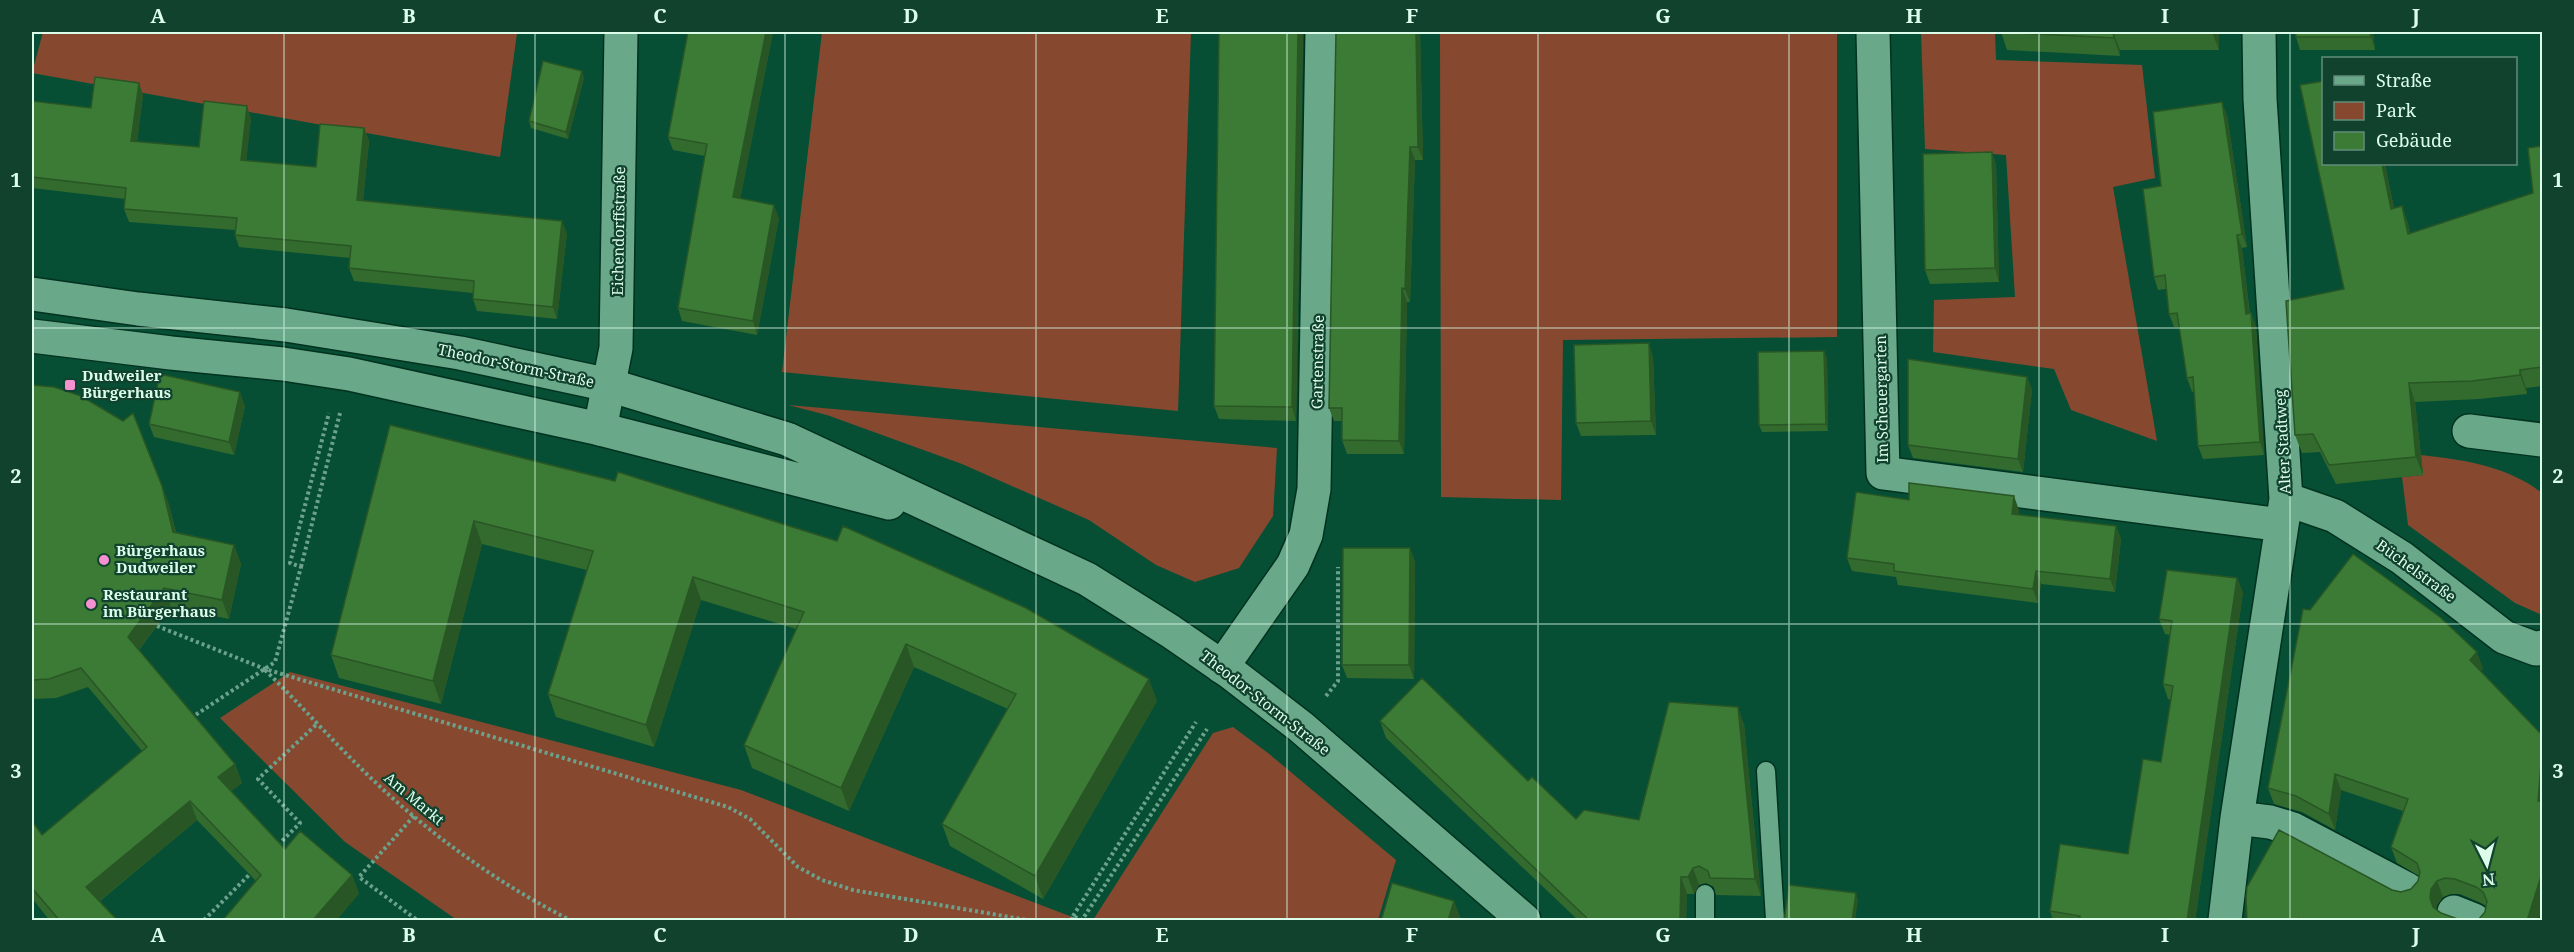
<svg xmlns="http://www.w3.org/2000/svg" width="2574" height="952" font-family="'Noto Serif',serif">
<style>
.green{fill:#864930}
.lines{fill:none;stroke-linecap:round;stroke-linejoin:round}
.lane-casing{stroke:#00321f;stroke-width:21}
.street-casing{stroke:#00321f;stroke-width:36}
.secondary-casing{stroke:#00321f;stroke-width:36}
.path{stroke:#6ca18b;stroke-width:4;stroke-dasharray:3 3;stroke-linecap:butt}
.lane{stroke:#69a889;stroke-width:18}
.street{stroke:#69a889;stroke-width:33}
.secondary{stroke:#69a889;stroke-width:33}
.wall{fill:#336a2e}
.shaded-wall{fill:#295625}
.building{fill:#3b7b35;stroke:#295625;stroke-width:1.5}
.grid{fill:none;stroke:#ddfdeb;stroke-width:1.5;stroke-opacity:0.55}
.poi-dot{fill:#f590d1;stroke:#10422e;stroke-width:2}
.labels{text-anchor:middle;stroke-width:4.5;stroke-linejoin:round;paint-order:stroke}
.street-label{font-size:15px;fill:#ddfdeb;stroke:#10422e}
.poi-label{font-size:15px;font-weight:bold;fill:#ddfdeb;stroke:#10422e;text-anchor:start}
.neatline{fill:none;stroke:#ddfdeb;stroke-width:2}
.grid-label{font-size:20px;text-anchor:middle;font-weight:bold;fill:#ddfdeb}
</style>
<rect width="100%" height="100%" fill="#064f35"/>
<path class="green" d="M43 32H512L517 33 500 157 32 73Z
M822 32H1191L1178 411 782 372Z
M1440 32H1837V337L1563 340 1561 500 1441 497Z
M1921 32H1995L1996 60 2142 65 2155 178 2113 187 2157 441 2071 410 2054 369 1933 352 1934 300 2015 297 2006 155 1925 149Z
M788 405 1277 448 1273 516 1239 568 1195 582 1156 565 1089 520 962 464 827 415Z
M2421 455C2464 460 2508 466 2542 493V615L2515 603 2408 525 2402 477 2423 475Z
M290 672 741 790 1080 920H457L345 842 220 718Z
M1233 727 1268 753 1396 860 1378 920H1093L1213 733Z"/>
<g class="lines">
<defs>
<path id="lane" d="M1766 771 1775 920
M1705 894V920"/>
<path id="street" d="M1873 32 1883 473 2282 525
M600 429 616 348 621 32
M2469 431 2542 440
M2286 499 2335 516 2402 558 2504 637 2536 649 2542 647
M1222 667 1293 565 1306 535 1314 489 1322 32
M2237 818 2270 822 2293 829 2407 889
M2454 912 2474 920
M2225 920 2237 818 2286 499 2260 99 2259 32"/>
<path id="secondary" d="M32 294 138 309 286 325 460 353 609 385 787 439 1087 579 1170 631 1231 673 1301 727 1524 920
M32 336 171 353 283 364 349 374 600 429 889 503"/>
</defs>
<use href="#lane" class="lane-casing"/>
<use href="#street" class="street-casing"/>
<use href="#secondary" class="secondary-casing"/>
<path class="path" d="M301 567 340 413
M157 626 265 669 728 807 750 819 798 867 822 880 853 890 1027 920
M265 670C302 706 336 745 374 781 432 836 499 884 570 920
M1326 696 1338 681V567
M191 718 275 662 301 567 290 563 329 413
M414 816 359 877 417 920
M278 845 300 823 258 779 318 723
M1073 916 1196 722
M204 920 252 872
M1072 920 1073 916 1082 920 1207 729"/>
<use href="#lane" class="lane"/>
<use href="#street" class="street"/>
<use href="#secondary" class="secondary"/>
</g>
<path class="wall" d="M773 32 740 199 779 218 757 335 682 321 678 308 705 156 673 150 668 137Z
M1219 32H1303L1296 421 1219 419 1214 406Z
M1420 32 1423 160H1415L1410 302H1407L1404 454H1347L1342 440V421H1334L1329 408Z
M2001 32H2219V50H2120V56L2007 50Z
M2373 32 2375 50H2300L2296 37Z
M584 78 568 139 531 128 529 121Z
M143 95 137 142 199 147 251 118 246 161 316 167 364 128 369 141 363 201 567 233 557 319 477 311 473 299V293L354 281 349 268 350 258 239 247 235 235V230L129 222 124 209 125 199 32 188V101L91 108Z
M2227 115 2247 247 2242 248 2250 314 2251 313 2256 327 2264 455 2203 459 2198 446 2194 391 2192 392 2187 378 2180 327H2174L2169 314 2166 289 2158 290 2154 277 2161 186Z
M2542 146V386L2526 388 2527 394 2479 399 2415 402 2423 475 2336 484 2320 452 2302 453 2295 435 2344 289 2324 164H2385L2394 208 2402 206 2408 224 2410 234 2533 193Z
M1992 152 1996 165 1999 282 1930 284 1925 270Z
M1653 357 1656 435 1581 436 1576 423Z
M1827 358 1828 431 1762 432 1759 425Z
M2027 377 2032 390 2023 472 1913 458 1908 445Z
M32 385 123 421 162 486 169 505 176 532 234 545 241 564 229 619 171 607 139 650 235 764 242 783 231 791 285 849 352 875 359 894 256 881 197 820 100 901 118 921H50L32 898V821L42 835 142 751 88 687 56 698 32 699Z
M245 406 234 455 154 437 149 424Z
M390 425 1157 701 1043 899 950 846 942 824 1008 709 914 667 849 811 752 768 744 745 796 629 701 600 654 747 556 717 548 694 587 570 482 544 441 704 339 678 331 655Z
M1909 500 2019 510 2018 515 2116 526 2121 539 2115 592 2041 584 2038 603 1898 585 1896 577 1852 571 1847 558Z
M1410 548 1415 562 1414 679 1347 678 1342 665Z
M2237 578 2243 593 2195 921H2053L2050 911 2128 854 2161 762 2171 700 2168 699 2163 684 2170 635 2165 634 2159 619Z
M2483 668 2480 671 2542 735V906L2538 921H2476L2479 919 2485 912 2486 906 2481 903 2460 894H2451L2443 897 2437 905 2436 910 2441 913 2463 921H2247L2392 890 2401 892 2411 889 2418 881 2419 876 2397 863 2391 847 2403 811 2341 790 2335 830 2302 812 2274 804 2268 788Z
M1380 721 1528 781 1576 819 1639 820 1744 724 1761 896 1716 895 1714 887 1706 883 1699 885 1694 894H1687L1686 921H1579L1386 738Z"/>
<path class="shaded-wall" d="M766 32H773L738 211 733 197Z
M1298 32H1303L1296 421 1292 407Z
M1416 32H1420L1423 160 1418 147Z
M2113 32 2120 50V56L2114 38Z
M2212 32H2219V50Z
M2370 32H2373L2375 50 2371 37Z
M582 71 584 78 568 139 566 132Z
M139 83 143 95 136 153 131 141Z
M2222 102 2227 115 2247 247 2242 234Z
M247 106 251 118 245 173 241 160Z
M364 128 369 141 362 212 357 200Z
M1410 147 1415 160 1410 302 1405 289Z
M1992 152 1996 165 1999 282 1995 268Z
M2382 164H2385L2398 227 2391 209Z
M774 205 779 218 757 335 753 321Z
M2402 206 2408 224 2415 253 2408 234Z
M562 221 567 233 557 319 553 307Z
M2237 235 2242 248 2251 328 2246 314Z
M1402 288 1407 302 1404 454 1399 441Z
M2251 313 2256 327 2264 455 2260 442Z
M1649 343 1653 357 1656 435 1651 421Z
M1824 351 1827 358 1828 431 1826 424Z
M2520 370 2526 388 2527 394 2520 375Z
M2027 377 2032 390 2023 472 2018 459Z
M2409 383 2415 402 2423 475 2416 457Z
M240 392 245 406 234 455 229 442Z
M162 486 169 505 180 551 173 532Z
M2014 496 2019 510 2017 528 2012 514Z
M474 521 482 544 441 704 433 681Z
M2116 526 2121 539 2115 592 2110 579Z
M234 545 241 564 229 619 222 600Z
M1410 548 1415 562 1414 679 1409 665Z
M2036 571 2041 584 2038 603 2033 589Z
M693 577 701 600 654 747 646 725Z
M2237 578 2243 593 2195 921H2187Z
M164 588 171 607 134 656 128 637Z
M906 644 914 667 849 811 841 788Z
M2477 652 2483 668 2476 676 2470 660Z
M1149 679 1157 701 1043 899 1035 876Z
M1738 707 1744 724 1761 896 1755 879Z
M2542 753V813L2538 801Z
M235 764 242 783 225 796 218 777Z
M2335 774 2341 790 2335 830 2329 814Z
M190 801 197 820 93 906 86 887Z
M1693 868 1699 885 1694 894 1688 877Z
M2542 873V906L2538 921H2527Z
M352 875 359 894 336 921H312Z
M1681 877 1687 894 1686 921H1680Z
M2437 881 2443 897 2437 905 2435 914 2430 898 2431 889Z
M1856 893 1858 900 1855 921H1852Z
M1454 901 1461 919V921H1448Z"/>
<path class="building" d="M688 32H766L733 197 774 205 753 321 678 308 707 144 668 137Z
M1219 32H1298L1292 407 1214 406Z
M1336 32H1416L1418 147H1410L1405 289 1402 288 1399 441 1342 440V408H1329Z
M2001 32H2212H2113L2114 38Z
M2295 32H2370L2371 37H2296Z
M543 61 582 71 566 132 529 121Z
M95 77 139 83 131 141 199 147 204 101 247 106 241 160 316 167 320 124 364 128 357 200 562 221 553 307 473 299 474 281 349 268 351 246 235 235 237 218 124 209 126 188 32 177V101L91 108Z
M2324 81V164H2382L2391 209 2402 206 2408 234 2533 193 2528 148 2542 146V367L2520 370V375L2472 381 2409 383 2416 457 2329 465 2313 434 2295 435 2286 301 2344 289 2300 85Z
M2222 102 2242 234 2237 235 2246 314 2251 313 2260 442 2198 446 2193 377 2187 378 2177 313 2169 314 2165 275 2154 277 2143 189 2161 186 2153 112Z
M1992 152 1995 268 1925 270 1923 154Z
M1649 343 1651 421 1576 423 1574 345Z
M1824 351 1826 424 1759 425 1758 352Z
M1908 359 2027 377 2018 459 1908 445Z
M160 374 240 392 229 442 149 424Z
M32 385 54 387 81 396 123 421 133 413 162 486 173 532 234 545 222 600 164 588 128 637 235 764 218 777 285 849 300 831 352 875 312 921H222L261 875 190 801 86 887 118 921H60L32 888V821L42 835 147 747 81 668 49 679 32 680Z
M390 425 615 481 618 472 837 541 843 526 1026 608 1149 679 1035 876 942 824 1016 694 906 644 841 788 744 745 804 612 693 577 646 725 548 694 593 551 474 521 433 681 331 655Z
M1909 483 2014 496 2012 514 2116 526 2110 579 2036 571 2033 589 1894 571V564L1847 558 1856 492 1909 500Z
M1343 548H1410L1409 665H1342Z
M2353 554 2440 617 2477 652 2470 660 2542 735V753L2538 801 2542 802V873L2527 921H2476L2479 919 2485 912 2487 901 2483 892 2476 887 2455 879 2445 878 2437 881 2431 889 2430 898 2433 907 2441 913 2463 921H2303L2298 918 2300 921H2247L2246 897 2247 887 2279 830 2392 890 2401 892 2411 889 2418 881 2420 872 2417 863 2391 847 2408 799 2335 774 2329 814 2296 796 2268 788 2303 609 2310 610Z
M2167 570 2237 578 2187 921H2079L2080 916 2050 911 2060 844 2128 854 2143 759 2161 762 2173 686 2163 684 2172 621 2159 619Z
M1422 678 1528 781 1532 777 1576 819 1584 810 1639 820 1669 702 1738 707 1755 879 1710 878 1708 871 1699 866 1693 868 1688 877H1681L1680 921H1590L1380 721Z
M1392 883 1454 901 1448 921H1381Z
M1789 885 1856 893 1852 921H1784Z"/>
<path class="grid" d="M284 32V920M535 32V920M785 32V920M1036 32V920M1287 32V920M1538 32V920M1789 32V920M2039 32V920M2290 32V920M32 328H2542M32 624H2542"/>
<g class="poi-dot">
<rect x="64" y="379" width="12" height="12" rx="3"/>
<circle cx="104" cy="560" r="6"/>
<circle cx="91" cy="604" r="6"/>
</g>
<g class="labels">
<g class="street-label">
<text transform="translate(619 231) rotate(-89)" y="5">Eichendorffstraße</text>
<text transform="translate(1318 362) rotate(-89)" y="5">Gartenstraße</text>
<text transform="translate(516 366) rotate(12)" y="5">Theodor-Storm-Straße</text>
<text transform="translate(1882 399) rotate(-91)" y="5">Im Scheuergarten</text>
<text transform="translate(2283 442) rotate(-93)" y="5">Alter Stadtweg</text>
<text transform="translate(2416 571) rotate(36)" y="5">Büchelstraße</text>
<text transform="translate(1265 703) rotate(38)" y="5">Theodor-Storm-Straße</text>
<text transform="translate(414 799) rotate(40)" y="5">Am Markt</text>
</g>
<g class="poi-label">
<text x="82" y="381">Dudweiler<tspan x="82" dy="17">Bürgerhaus</tspan></text>
<text x="116" y="556">Bürgerhaus<tspan x="116" dy="17">Dudweiler</tspan></text>
<text x="103" y="600">Restaurant<tspan x="103" dy="17">im Bürgerhaus</tspan></text>
</g>
</g>
<rect width="2574" height="952" fill="none" stroke="#10422e" stroke-width="66"/>
<rect x="2322" y="57" width="195" height="108" fill="#10422e" stroke="#628d7a" stroke-width="1.5"/>
<rect x="2334" y="76" width="30" height="9" fill="#69a889" stroke="#628d7a" stroke-width="1.5"/>
<text x="2376" y="87" font-size="18" fill="#ddfdeb">Straße</text>
<rect x="2334" y="102" width="30" height="18" fill="#864930" stroke="#628d7a" stroke-width="1.5"/>
<text x="2376" y="117" font-size="18" fill="#ddfdeb">Park</text>
<rect x="2334" y="132" width="30" height="18" fill="#3b7b35" stroke="#628d7a" stroke-width="1.5"/>
<text x="2376" y="147" font-size="18" fill="#ddfdeb">Gebäude</text>
<g transform="translate(2487 865) rotate(174)" stroke="#10422e" stroke-width="4.5" paint-order="stroke">
<path d="M0-4.5L10 22L0 15L-10 22Z" fill="#ddfdeb"/>
<text y="-9" font-size="16" font-weight="bold" text-anchor="middle" fill="#ddfdeb">N</text>
</g>
<rect x="33" y="33" width="2508" height="886" class="neatline"/>
<g class="grid-label">
<text x="158" y="23">A</text>
<text x="409" y="23">B</text>
<text x="660" y="23">C</text>
<text x="911" y="23">D</text>
<text x="1162" y="23">E</text>
<text x="1412" y="23">F</text>
<text x="1663" y="23">G</text>
<text x="1914" y="23">H</text>
<text x="2165" y="23">I</text>
<text x="2416" y="23">J</text>
<text x="16" y="187">1</text>
<text x="2558" y="187">1</text>
<text x="16" y="483">2</text>
<text x="2558" y="483">2</text>
<text x="16" y="778">3</text>
<text x="2558" y="778">3</text>
<text x="158" y="942">A</text>
<text x="409" y="942">B</text>
<text x="660" y="942">C</text>
<text x="911" y="942">D</text>
<text x="1162" y="942">E</text>
<text x="1412" y="942">F</text>
<text x="1663" y="942">G</text>
<text x="1914" y="942">H</text>
<text x="2165" y="942">I</text>
<text x="2416" y="942">J</text>
</g>
</svg>
